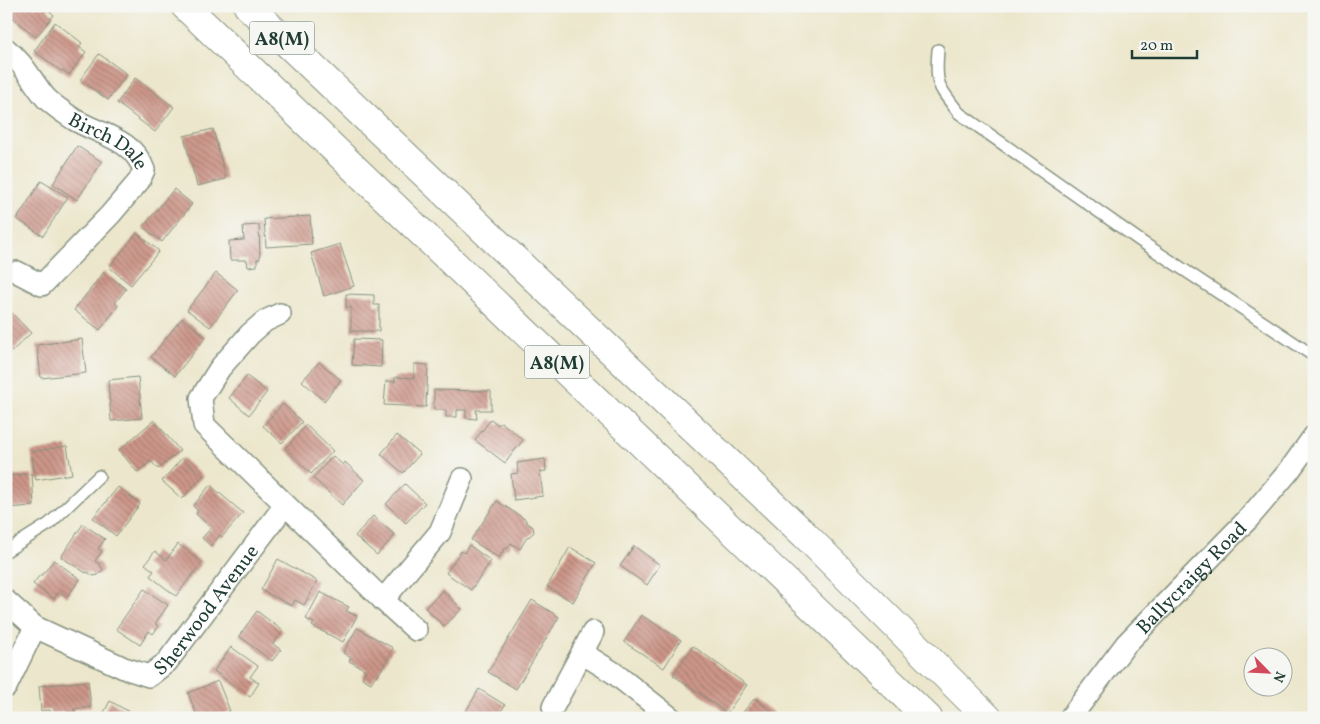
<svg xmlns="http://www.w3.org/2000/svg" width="1320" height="724" font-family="Vollkorn,serif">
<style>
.building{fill:url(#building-back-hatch)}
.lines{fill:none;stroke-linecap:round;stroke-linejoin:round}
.service-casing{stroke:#869280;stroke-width:14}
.minor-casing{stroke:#869280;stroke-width:24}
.motorway-casing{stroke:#869280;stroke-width:30}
.service{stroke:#fff;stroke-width:11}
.minor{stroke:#fff;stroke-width:21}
.motorway{stroke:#fff;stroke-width:28}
.labels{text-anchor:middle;stroke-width:4;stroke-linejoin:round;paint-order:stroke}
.shield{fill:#f6f6f2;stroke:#60746d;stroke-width:1}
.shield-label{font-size:19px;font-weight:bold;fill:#1f3d34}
.street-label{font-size:20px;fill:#1f3d34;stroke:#f6f6f2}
</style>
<defs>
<pattern id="building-back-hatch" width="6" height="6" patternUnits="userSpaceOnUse" patternTransform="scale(1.25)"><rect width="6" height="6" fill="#cd9689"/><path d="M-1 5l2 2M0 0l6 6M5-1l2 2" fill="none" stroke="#a67c71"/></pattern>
</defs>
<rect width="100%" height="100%" fill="#f6f6f2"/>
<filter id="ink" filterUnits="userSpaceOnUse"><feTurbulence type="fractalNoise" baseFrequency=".02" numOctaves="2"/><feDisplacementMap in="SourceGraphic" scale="10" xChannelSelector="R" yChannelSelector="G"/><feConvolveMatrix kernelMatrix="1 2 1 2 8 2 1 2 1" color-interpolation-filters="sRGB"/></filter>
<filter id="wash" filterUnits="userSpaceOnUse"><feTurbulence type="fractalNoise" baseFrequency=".0096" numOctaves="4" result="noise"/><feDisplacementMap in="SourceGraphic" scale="20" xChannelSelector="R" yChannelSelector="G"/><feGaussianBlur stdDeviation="1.12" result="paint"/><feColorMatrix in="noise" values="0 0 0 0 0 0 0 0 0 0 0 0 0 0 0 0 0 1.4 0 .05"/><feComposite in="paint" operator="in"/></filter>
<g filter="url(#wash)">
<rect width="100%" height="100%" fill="#ece7cc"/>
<g id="blocks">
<path class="building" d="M6 6H50L47 9 54 15 36 37 6 12Z
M55 22 82 43 79 47 86 52 69 75 62 70 61 71 34 51Z
M99 54 127 74 108 100 80 80Z
M135 78 174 107 155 132 117 103Z
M213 129 226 179 197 186 184 136Z
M77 146 102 162 77 200 53 184Z
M41 181 68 197 43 236 17 219Z
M174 189 192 204 162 242 143 227Z
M310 216 312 244 266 247 264 219Z
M259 225 260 259H257V266L248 267 247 260H230L229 241 244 240 243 226Z
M137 233 159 251 131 285 109 267Z
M340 244 354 286 324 296 311 253Z
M104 272 126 289 115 303 118 306 100 330 74 310Z
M216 273 238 290 210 327 187 310Z
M346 294 374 295V305H379V331H351V307H346Z
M6 307 31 333 6 357Z
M182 318 206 337 175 376 151 357Z
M82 339 86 373 41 378 37 345Z
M354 339 382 340 381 367 352 365Z
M319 362 341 380 324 401 302 381Z
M414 364 428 365 426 407 384 405 386 381 395 382V377L414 378Z
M247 376 267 392 249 415 229 398Z
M138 377 142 418 111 421 108 380Z
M434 390 491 391V410H476L477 419 466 418V410H457V417H446V410H434Z
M283 404 302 422 282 443 263 426Z
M491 419 498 425 501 422 523 440 505 463 475 440Z
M154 420 180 451 158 469 151 461 137 472 119 450Z
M306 425 333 451 311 474 285 449Z
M397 435 420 454 403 473 381 454Z
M67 446 72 474 36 480 31 452Z
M333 456 343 465 345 462 364 480 342 505 313 478Z
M182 458 203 476 182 499 162 481Z
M545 459 546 471 540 472 543 496 514 500 511 474 518 473 517 463Z
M32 474 34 506 6 508V476Z
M405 484 425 503 406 523 386 504Z
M210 485 243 513 222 537 220 535 211 546 202 538 211 528 196 514 198 511 193 506Z
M118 487 140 504 116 536 93 518Z
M497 501 526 520V522L533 527 534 532 530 536 527 537 520 549 511 543 507 549 505 548 499 558 471 540Z
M373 516 395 535 377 555 355 536Z
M83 524 105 539 98 549 102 551 95 561 100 564 103 570 98 575 94 576 87 572 86 573 61 557Z
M178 544 202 562 176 596 150 576 154 571 145 564 155 551 166 560Z
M469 545 491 561 471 590 446 573 461 551 464 553Z
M634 546 660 565 647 585 620 566Z
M570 547 596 563 573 602 547 587Z
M278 559 317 581 304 605 295 600 292 606 261 590Z
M54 560 80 579 67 597 59 591 54 599 33 584 40 575H42Z
M144 589 168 605 155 624 159 626 153 634 149 631 140 645 116 629Z
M443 590 462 609 444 626 425 608Z
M320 592 349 607 346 611 357 616 343 642 312 626 314 623 306 619Z
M532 600 559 617 516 689 488 672Z
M257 611 283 631 273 644 281 650 272 661 239 636Z
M641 615 681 640 664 668 624 642Z
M357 628 393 648 378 676 376 675 371 683 362 678 366 670 349 661 351 658 343 653Z
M693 646 747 685 727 713 673 675Z
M231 647 258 666 250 677 259 683 250 697 214 671Z
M88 681 91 707 74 709 75 718H63V712L50 714V710L41 711 39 686Z
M218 681 230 711 215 718H198L188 693Z
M479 689 505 705 497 718H462Z
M755 698 771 711 778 718H738Z
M110 701 140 718H101Z"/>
</g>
</g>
<g filter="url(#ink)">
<use href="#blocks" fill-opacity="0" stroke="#869280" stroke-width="1"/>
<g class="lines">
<defs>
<path id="service" d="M938 50C935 85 938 86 959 113L1142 242 1314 356
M6 551 49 524 99 476"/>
<g id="minor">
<path id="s1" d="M6 49C23 62 32 81 45 97 52 105 66 114 75 120 101 135 133 139 144 170L139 181 110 215 42 285 17 272"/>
<path d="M280 314 265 321 250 334 220 368 201 398 204 425 383 600 416 630"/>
<path d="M383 600 440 532 462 479"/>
<path id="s2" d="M6 601 35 627 124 668 149 676 167 662 285 505"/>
<path d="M582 653 614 673 671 718"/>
<path d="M6 687 35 627"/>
<path d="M553 707 593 632"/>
<path id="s3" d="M1070 718 1126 644 1249 518 1289 471 1314 436"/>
</g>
<path id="motorway" d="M185 6 928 718
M248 6 805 535 988 718"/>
</defs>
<use href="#service" class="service-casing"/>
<use href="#minor" class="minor-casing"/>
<use href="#motorway" class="motorway-casing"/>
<use href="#service" class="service"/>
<use href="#minor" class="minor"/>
<use href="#motorway" class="motorway"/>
</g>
</g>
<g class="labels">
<g class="shield">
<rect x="249.5" y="21.5" width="65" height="33" rx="4"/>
<rect x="524.5" y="345.5" width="65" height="33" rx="4"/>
</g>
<g class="shield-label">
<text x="282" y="45">A8(M)</text>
<text x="557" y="369">A8(M)</text>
</g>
<g class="street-label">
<text dy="7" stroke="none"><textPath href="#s1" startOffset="140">Birch Dale</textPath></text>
<text dy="7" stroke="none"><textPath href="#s3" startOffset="186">Ballycraigy Road</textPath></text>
<text dy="7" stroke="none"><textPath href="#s2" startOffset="251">Sherwood Avenue</textPath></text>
</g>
</g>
<rect width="1320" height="724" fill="none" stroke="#f6f6f2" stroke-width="25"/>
<g transform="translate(1268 672) rotate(114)"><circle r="24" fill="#f6f6f2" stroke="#a0aca6"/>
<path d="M0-4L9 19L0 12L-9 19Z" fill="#d1495b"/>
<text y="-8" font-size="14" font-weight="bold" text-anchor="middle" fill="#1f3d34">N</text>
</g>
<path d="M1132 50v8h65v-8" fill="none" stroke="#1f3d34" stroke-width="2.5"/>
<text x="1140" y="50" font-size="15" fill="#1f3d34" stroke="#f6f6f2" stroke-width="4" paint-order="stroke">20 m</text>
</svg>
